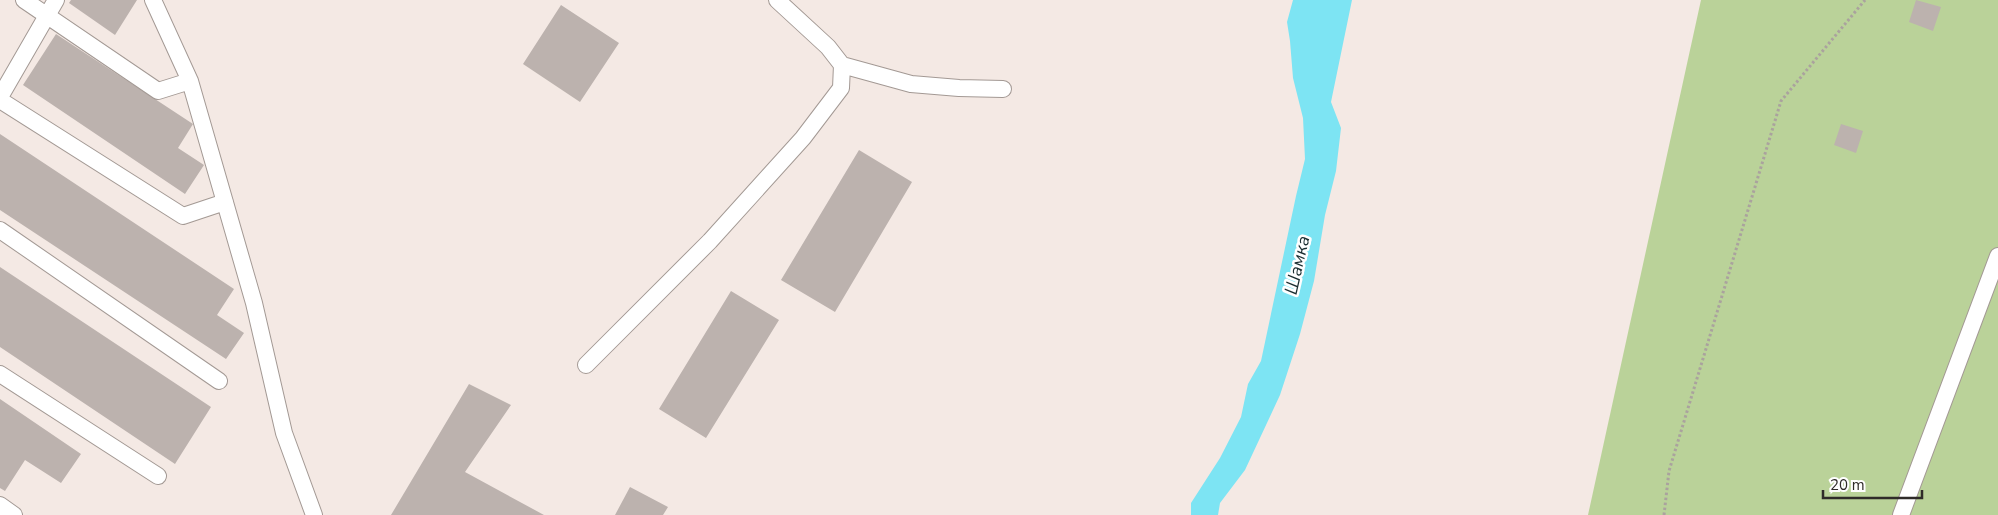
<svg xmlns="http://www.w3.org/2000/svg" width="1998" height="515" font-family="'Nunito Sans',sans-serif">
<style>
.green{fill:#bad299}
.water{fill:#7de4f3}
.building{fill:#bcb2ae}
.lines{fill:none;stroke-linecap:round;stroke-linejoin:round}
.lane-casing{stroke:#a39994;stroke-width:18}
.path{stroke:#aaa29e;stroke-width:3;stroke-dasharray:2.5 2.5;stroke-linecap:butt}
.lane{stroke:#fff;stroke-width:16}
.labels{text-anchor:middle;stroke-width:5;stroke-linejoin:round;paint-order:stroke}
.water-label{font-size:18px;font-style:italic;fill:#1b2e31;stroke:#fff}
</style>
<rect width="100%" height="100%" fill="#f4e9e4"/>
<path class="green" d="M1701 0H1998V515H1588Z"/>
<path class="water" d="M1293 0H1352L1331 102 1341 128 1336 171 1325 215 1314 281 1300 334 1280 395 1245 470 1220 503 1218 515H1191V503L1220 458 1241 417 1248 384 1261 361 1296 196 1305 159 1303 118 1293 78 1290 41 1287 22Z"/>
<path class="building" d="M71 0H137L115 35 69 3Z
M1916 0 1941 7 1933 31 1909 22Z
M561 5 619 43 580 102 523 64Z
M56 34 193 124 178 148 204 165 185 194 23 85Z
M1841 124 1863 131 1856 153 1834 145Z
M0 134 234 289 217 315 244 333 226 359 0 210Z
M859 150 912 182 835 312 781 280Z
M0 267 211 407 175 464 0 347Z
M731 291 779 320 706 438 659 409Z
M469 384 511 405 465 472 544 515H391Z
M0 399 81 454 61 483 25 460 5 491 0 488Z
M630 487 668 507 663 515H615Z"/>
<g class="lines">
<defs>
<path id="lane" d="M24 0 158 91 190 81
M153 0 190 81 254 303 284 433 314 515
M842 65 911 84 959 88 1003 89
M0 97 56 0
M0 100 183 216 225 202
M0 230 219 381
M586 365 710 241 803 138 841 88 842 65 828 47 777 0
M0 374 158 476
M0 505 14 515
M1901 515 1998 256"/>
</defs>
<use href="#lane" class="lane-casing"/>
<path class="path" d="M1664 515 1669 471 1781 101 1865 0"/>
<use href="#lane" class="lane"/>
</g>
<g class="labels">
<g class="water-label">
<text transform="translate(1297 265) rotate(-77)" y="6">Шамка</text>
</g>
</g>
<path d="M1823 490v8h99v-8" fill="none" stroke="#2f2b29" stroke-width="2.5"/>
<text x="1830" y="490" font-size="15" fill="#2f2b29" stroke="#ffffff" stroke-width="4" paint-order="stroke">20 m</text>
</svg>
